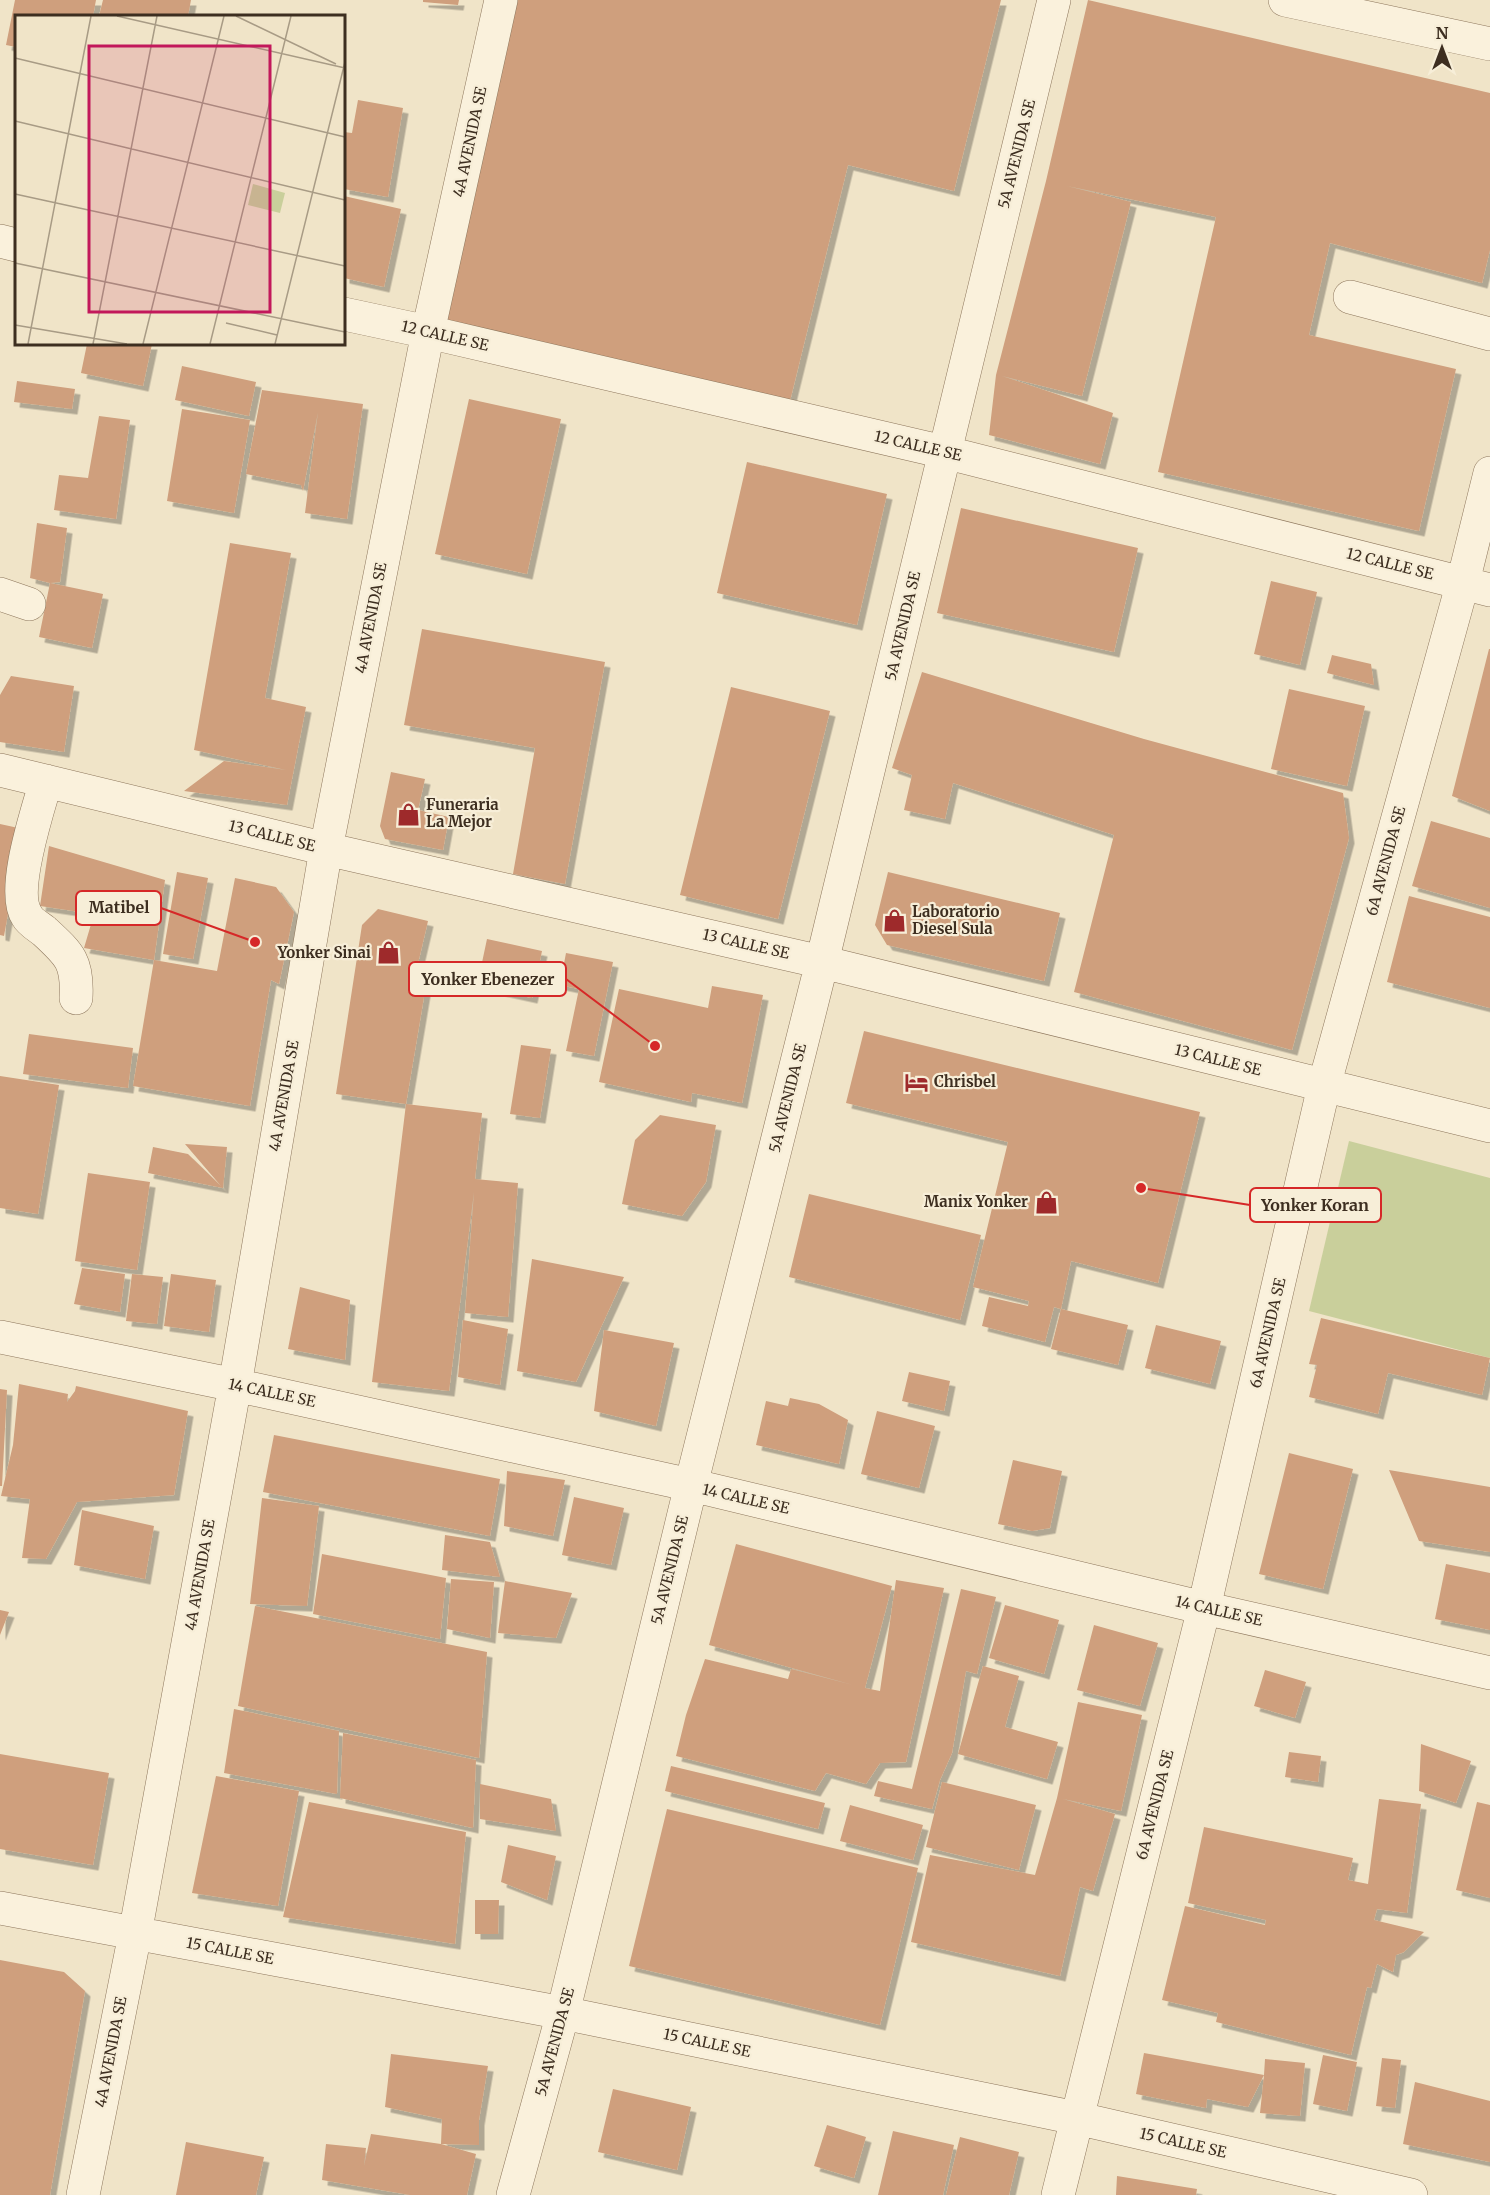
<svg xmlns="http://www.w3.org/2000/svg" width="1490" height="2195" font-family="Merriweather,serif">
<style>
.green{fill:#c9cf9b}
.building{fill:#cf9f7d;filter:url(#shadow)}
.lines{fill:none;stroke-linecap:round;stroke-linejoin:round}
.minor-casing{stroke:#8d765c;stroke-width:34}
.minor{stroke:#faf1dc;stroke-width:33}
.labels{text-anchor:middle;stroke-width:4.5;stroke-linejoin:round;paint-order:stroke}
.street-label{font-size:15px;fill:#3d2e20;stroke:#f7eed8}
.poi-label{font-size:15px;font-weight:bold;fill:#3d2e20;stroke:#f7eed8;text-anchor:start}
.inset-road{fill:none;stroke:#a89b85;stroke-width:1.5}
.view{fill:#c2185b;fill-opacity:0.15;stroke:#c2185b;stroke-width:3}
.inset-edge{fill:none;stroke:#3d2e20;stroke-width:3}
.leader{fill:none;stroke:#d62828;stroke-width:2}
.callout-dot{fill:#d62828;stroke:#f7eed8;stroke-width:2}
.callout{fill:#f7eed8;stroke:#d62828;stroke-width:2}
.callout-label{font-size:16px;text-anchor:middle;font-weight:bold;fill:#3d2e20}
</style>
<defs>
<filter id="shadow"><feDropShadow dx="5.5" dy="5.5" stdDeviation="0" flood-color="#0004"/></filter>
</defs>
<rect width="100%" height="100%" fill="#f0e4c8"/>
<path class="green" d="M1349 1141 1490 1178V1358L1309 1311Z"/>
<path class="building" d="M15 0H96L93 16H16V47L6 45Z
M103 0H191L188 16H99Z
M423 0H459L458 5 423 2Z
M513 0H1001L954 191 848 165 789 405 434 318Z
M1088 0 1490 93V250L1482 283 1330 243 1309 335 1456 369 1419 531 1158 472 1216 217 1067 186 1131 202 1082 396 1002 376 1113 413 1100 464 989 435 996 375 1046 181Z
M358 100 403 108 388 197 344 189V132L352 133Z
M344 196 401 209 384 287 344 278Z
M87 344H152L143 386 81 373Z
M182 366 256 382 249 416 175 400Z
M17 381 75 389 72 409 14 402Z
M262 390 363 404 347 519 305 513 318 412 303 491 301 485 246 474Z
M469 399 561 419 527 574 435 554Z
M182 409 250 420 234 513 167 501Z
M99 416 130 420 116 519 54 510 59 475 88 478Z
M747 462 887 494 857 625 717 593Z
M961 508 1138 548 1114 652 937 613Z
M37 523 67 528 60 582 50 583 30 578Z
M230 543 291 553 265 698 306 707 287 805 184 791 224 761 286 770 194 750Z
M1271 581 1317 592 1300 665 1254 654Z
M50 583 103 594 92 648 39 637Z
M422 629 605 662 565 884 513 874 535 748 404 725Z
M1489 649H1490V811L1452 796Z
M1332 655 1371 664 1374 685 1327 673Z
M922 672 1144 739 1343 793 1349 838 1292 1050 1074 992 1114 835 953 783 945 819 904 810 912 775 892 768Z
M11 676 74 686 64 752 0 742V695Z
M731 687 830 711 778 919 680 895Z
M1289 689 1365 706 1347 786 1271 769Z
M391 772 425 779 418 810 449 817 443 850 385 839 380 826Z
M1431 821 1490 838V908L1412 886Z
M0 824 23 829 4 936 0 935Z
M49 846 165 880 154 960 84 948 94 914 40 906Z
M177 872 208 878 193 959 163 954Z
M888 872 1060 913 1044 981 887 945 875 925Z
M235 878 276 887 294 912 279 984 271 980 250 1106 133 1086 154 960 217 971Z
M1409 896 1490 917V1008L1387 982Z
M378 909 428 921 412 989 425 991 406 1104 336 1094 362 925Z
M487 939 542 951 532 998 477 986Z
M566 953 613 962 594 1056 566 1051 579 989 560 985Z
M712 986 763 995 742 1103 692 1093 691 1102 599 1082 619 989 708 1008Z
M864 1031 1200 1112 1158 1283 1071 1261 1061 1309 1128 1325 1118 1365 1051 1349 1061 1309 1054 1307 1045 1342 982 1326 989 1297 1028 1306 1029 1301 973 1287 1008 1142 846 1103Z
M29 1034 133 1048 128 1088 23 1074Z
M521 1045 551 1049 540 1118 510 1114Z
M0 1076 59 1085 38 1214 0 1208Z
M406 1104 482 1113 475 1179 518 1183 508 1317 465 1313 474 1192 449 1391 372 1382Z
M660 1115 716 1125 706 1182 682 1216 622 1204 635 1140Z
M185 1144 227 1147 223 1188 148 1173 153 1147 188 1154 221 1186Z
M88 1173 150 1182 137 1270 75 1261Z
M809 1194 981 1235 960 1320 789 1277Z
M532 1259 624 1277 576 1382 517 1371Z
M82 1268 125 1274 120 1312 74 1304Z
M132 1274 163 1277 157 1324 126 1321Z
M171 1274 216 1280 209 1332 164 1326Z
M300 1287 350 1300 345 1360 288 1349Z
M1321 1318 1490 1358 1482 1395 1388 1373 1378 1414 1309 1397 1317 1365 1309 1364Z
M463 1320 508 1329 500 1385 458 1377Z
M1156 1325 1221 1341 1210 1384 1145 1368Z
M604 1330 674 1343 656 1426 594 1411Z
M909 1372 950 1381 944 1411 902 1401Z
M19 1384 68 1394 67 1402 75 1391 76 1386 188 1411 174 1495 77 1502 46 1559 22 1558 30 1499 1 1496 13 1445Z
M0 1389 7 1390 2 1486H0Z
M790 1398 819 1404 848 1420 839 1464 756 1445 766 1401 788 1406Z
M877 1411 935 1426 919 1488 861 1474Z
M274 1435 500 1479 490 1536 263 1492Z
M1289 1453 1353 1469 1323 1589 1259 1574Z
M1013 1460 1062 1471 1050 1528 1032 1531 998 1524Z
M1389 1470 1490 1487V1552L1419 1541Z
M507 1471 565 1480 553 1536 504 1526Z
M574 1497 624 1508 611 1565 562 1555Z
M262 1498 319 1506 307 1606 250 1604Z
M82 1510 154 1526 145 1579 74 1565Z
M445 1535 490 1542 500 1577 442 1570Z
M736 1544 892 1586 865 1688 880 1691 896 1580 944 1588 906 1762 880 1763 866 1784 826 1773 815 1791 676 1756 686 1715 705 1659 788 1679 791 1669 853 1685 709 1645Z
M322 1554 446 1578 440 1639 313 1614Z
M1446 1564 1490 1573V1630L1435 1619Z
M451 1579 494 1582 490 1638 447 1629Z
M505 1581 572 1593 556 1638 498 1633Z
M961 1589 996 1597 977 1674 966 1671 952 1753 940 1780 932 1809 874 1796 878 1781 912 1789Z
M1005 1605 1059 1620 1044 1674 989 1658Z
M255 1606 487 1652 479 1758 238 1706Z
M0 1610 9 1612 0 1635Z
M1094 1625 1158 1643 1140 1706 1077 1690Z
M983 1666 1019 1676 1005 1727 1058 1742 1047 1779 958 1754Z
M1265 1670 1306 1682 1295 1718 1254 1706Z
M1078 1702 1142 1715 1121 1811 1063 1799 1115 1814 1093 1891 1080 1887 1060 1976 911 1942 930 1855 1035 1875 1057 1798Z
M234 1709 339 1731 337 1794 224 1773Z
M343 1733 476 1760 473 1828 340 1798Z
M1421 1744 1471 1761 1456 1803 1419 1791Z
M1289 1752 1321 1756 1318 1782 1285 1777Z
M0 1754 109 1773 93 1865 0 1849Z
M671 1766 825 1803 818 1829 665 1791Z
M216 1776 299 1791 278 1906 192 1893Z
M942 1782 1036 1805 1019 1870 926 1847Z
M480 1784 551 1799 556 1831 480 1819Z
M1379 1799 1421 1804 1407 1913 1377 1909 1374 1920 1424 1932 1404 1952 1396 1955 1393 1972 1377 1964 1371 1988 1367 1987 1351 2055 1216 2022 1218 2013 1162 2000 1185 1906 1265 1925 1266 1920 1188 1903 1204 1827 1353 1858 1348 1880 1368 1884Z
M309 1802 466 1832 455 1944 283 1917Z
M1477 1802 1490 1805V1898L1456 1890Z
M850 1805 923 1825 913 1860 840 1841Z
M667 1809 918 1868 880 2025 629 1966Z
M508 1845 556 1856 547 1900 501 1882Z
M475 1900H499L498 1934H475Z
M0 1960 64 1972 85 1991 50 2195H0Z
M1144 2053 1264 2075 1265 2059 1305 2063 1300 2116 1260 2113 1264 2075 1248 2107 1207 2099 1206 2108 1136 2094Z
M391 2054 488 2066 479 2120V2145L441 2144 442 2119 385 2107Z
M1323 2055 1357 2062 1347 2111 1313 2104Z
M1382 2058 1401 2060 1395 2108 1376 2106Z
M1415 2082 1490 2101V2162L1403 2144Z
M613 2089 691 2107 677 2170 598 2152Z
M827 2125 866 2137 854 2178 814 2166Z
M893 2131 954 2145 943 2195H878Z
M371 2134 441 2144 476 2154 467 2195H410L322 2180 326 2144 366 2148 364 2166Z
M960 2137 1019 2152 1009 2195H946Z
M186 2142 264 2157 256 2195H176Z
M1117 2176 1197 2189 1196 2195H1116Z"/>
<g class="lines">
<defs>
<path id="minor" d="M1285 0 1490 44
M0 241 16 245
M1350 297 1490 334
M344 314 428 332 944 452 1490 590
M0 594 29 604
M0 770 326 849 822 962 1490 1126
M46 781C38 810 10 891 27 916 30 922 39 927 44 931 70 955 78 962 76 998
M0 1337 235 1385 691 1485 1204 1608 1490 1673
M0 1908 563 2013 1076 2118 1411 2195
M83 2195 135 1934 235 1385 326 849 428 332 501 0
M513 2195 563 2013 691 1485 822 962 1054 0
M1058 2195 1204 1608 1324 1086 1463 582 1490 473"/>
</defs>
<use href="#minor" class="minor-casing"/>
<use href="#minor" class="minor"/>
</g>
<defs>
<symbol id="shop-bare" viewBox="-9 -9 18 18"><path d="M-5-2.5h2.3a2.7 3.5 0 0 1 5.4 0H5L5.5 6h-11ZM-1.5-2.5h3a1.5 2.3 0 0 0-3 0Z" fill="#9e2a2b" stroke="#f7eed8" stroke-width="2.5" paint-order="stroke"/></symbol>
<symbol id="hotel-bare" viewBox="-9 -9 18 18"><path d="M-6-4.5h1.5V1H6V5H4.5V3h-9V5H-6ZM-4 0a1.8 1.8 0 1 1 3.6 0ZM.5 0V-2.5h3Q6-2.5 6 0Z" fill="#9e2a2b" stroke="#f7eed8" stroke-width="2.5" paint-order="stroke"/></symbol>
</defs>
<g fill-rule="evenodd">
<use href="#shop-bare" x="392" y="798" width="33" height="33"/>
<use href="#shop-bare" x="878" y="904" width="33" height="33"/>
<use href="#shop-bare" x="372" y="936" width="33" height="33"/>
<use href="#hotel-bare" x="900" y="1066" width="33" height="33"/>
<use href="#shop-bare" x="1030" y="1186" width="33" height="33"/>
</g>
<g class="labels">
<g class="street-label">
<text transform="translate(470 142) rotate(-78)" y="5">4A AVENIDA SE</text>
<text transform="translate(1017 154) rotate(-76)" y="5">5A AVENIDA SE</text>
<text transform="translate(445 336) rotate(13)" y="5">12 CALLE SE</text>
<text transform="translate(918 446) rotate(13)" y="5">12 CALLE SE</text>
<text transform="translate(1390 564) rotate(14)" y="5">12 CALLE SE</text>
<text transform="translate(371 618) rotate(-79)" y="5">4A AVENIDA SE</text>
<text transform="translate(903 626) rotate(-77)" y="5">5A AVENIDA SE</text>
<text transform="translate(272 836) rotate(14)" y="5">13 CALLE SE</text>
<text transform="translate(1386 861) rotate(-75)" y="5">6A AVENIDA SE</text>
<text transform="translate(746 944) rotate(13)" y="5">13 CALLE SE</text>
<text transform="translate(1218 1060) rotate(14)" y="5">13 CALLE SE</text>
<text transform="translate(284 1096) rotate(-80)" y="5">4A AVENIDA SE</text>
<text transform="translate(788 1098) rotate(-76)" y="5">5A AVENIDA SE</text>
<text transform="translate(1268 1333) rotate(-77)" y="5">6A AVENIDA SE</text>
<text transform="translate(272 1393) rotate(12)" y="5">14 CALLE SE</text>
<text transform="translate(746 1499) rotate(13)" y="5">14 CALLE SE</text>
<text transform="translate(670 1570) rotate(-76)" y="5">5A AVENIDA SE</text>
<text transform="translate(200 1575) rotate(-80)" y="5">4A AVENIDA SE</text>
<text transform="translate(1219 1611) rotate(13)" y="5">14 CALLE SE</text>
<text transform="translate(1155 1805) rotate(-76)" y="5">6A AVENIDA SE</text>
<text transform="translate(230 1951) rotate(11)" y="5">15 CALLE SE</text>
<text transform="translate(555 2042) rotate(-75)" y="5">5A AVENIDA SE</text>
<text transform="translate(707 2043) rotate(12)" y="5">15 CALLE SE</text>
<text transform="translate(111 2052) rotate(-79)" y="5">4A AVENIDA SE</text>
<text transform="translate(1183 2143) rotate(13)" y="5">15 CALLE SE</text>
</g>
<g class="poi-label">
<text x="426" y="810">Funeraria<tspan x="426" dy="17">La Mejor</tspan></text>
<text x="912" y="917">Laboratorio<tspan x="912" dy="17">Diesel Sula</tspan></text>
<text x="371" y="958" text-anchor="end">Yonker Sinai</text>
<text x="934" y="1087">Chrisbel</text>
<text x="1028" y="1207" text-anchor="end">Manix Yonker</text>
</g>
</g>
<g transform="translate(15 15)">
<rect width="330" height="330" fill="#f0e4c8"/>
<path d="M238 169 270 178 265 198 233 190Z" fill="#c9cf9b"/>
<path class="inset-road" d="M102 1 330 53M221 1 321 49M0 43 330 122M0 106 330 185M0 179 330 251M0 248 330 317M211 308 262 320M0 310 112 329M13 329 76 1M78 329 142 1M128 329 209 1M195 329 276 1M260 329 330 47"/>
<path class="view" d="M74 31H255V297H74Z"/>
<rect width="330" height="330" class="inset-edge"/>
</g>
<path class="leader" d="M255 942L161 908M655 1046L566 979M1141 1188L1250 1205"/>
<g class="callout-dot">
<circle cx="255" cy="942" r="6"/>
<circle cx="655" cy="1046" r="6"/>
<circle cx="1141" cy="1188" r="6"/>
</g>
<g class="callout">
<rect x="76" y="891" width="85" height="34" rx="6"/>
<rect x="409" y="962" width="157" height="34" rx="6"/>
<rect x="1250" y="1188" width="131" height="34" rx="6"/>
</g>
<g class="callout-label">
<text x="119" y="913">Matibel</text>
<text x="488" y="985">Yonker Ebenezer</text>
<text x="1315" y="1211">Yonker Koran</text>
</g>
<g transform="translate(1442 48)" stroke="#f7eed8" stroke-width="4.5" paint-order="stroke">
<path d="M0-4.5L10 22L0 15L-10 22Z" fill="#3d2e20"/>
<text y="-9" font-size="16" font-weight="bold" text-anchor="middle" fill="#3d2e20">N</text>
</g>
</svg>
